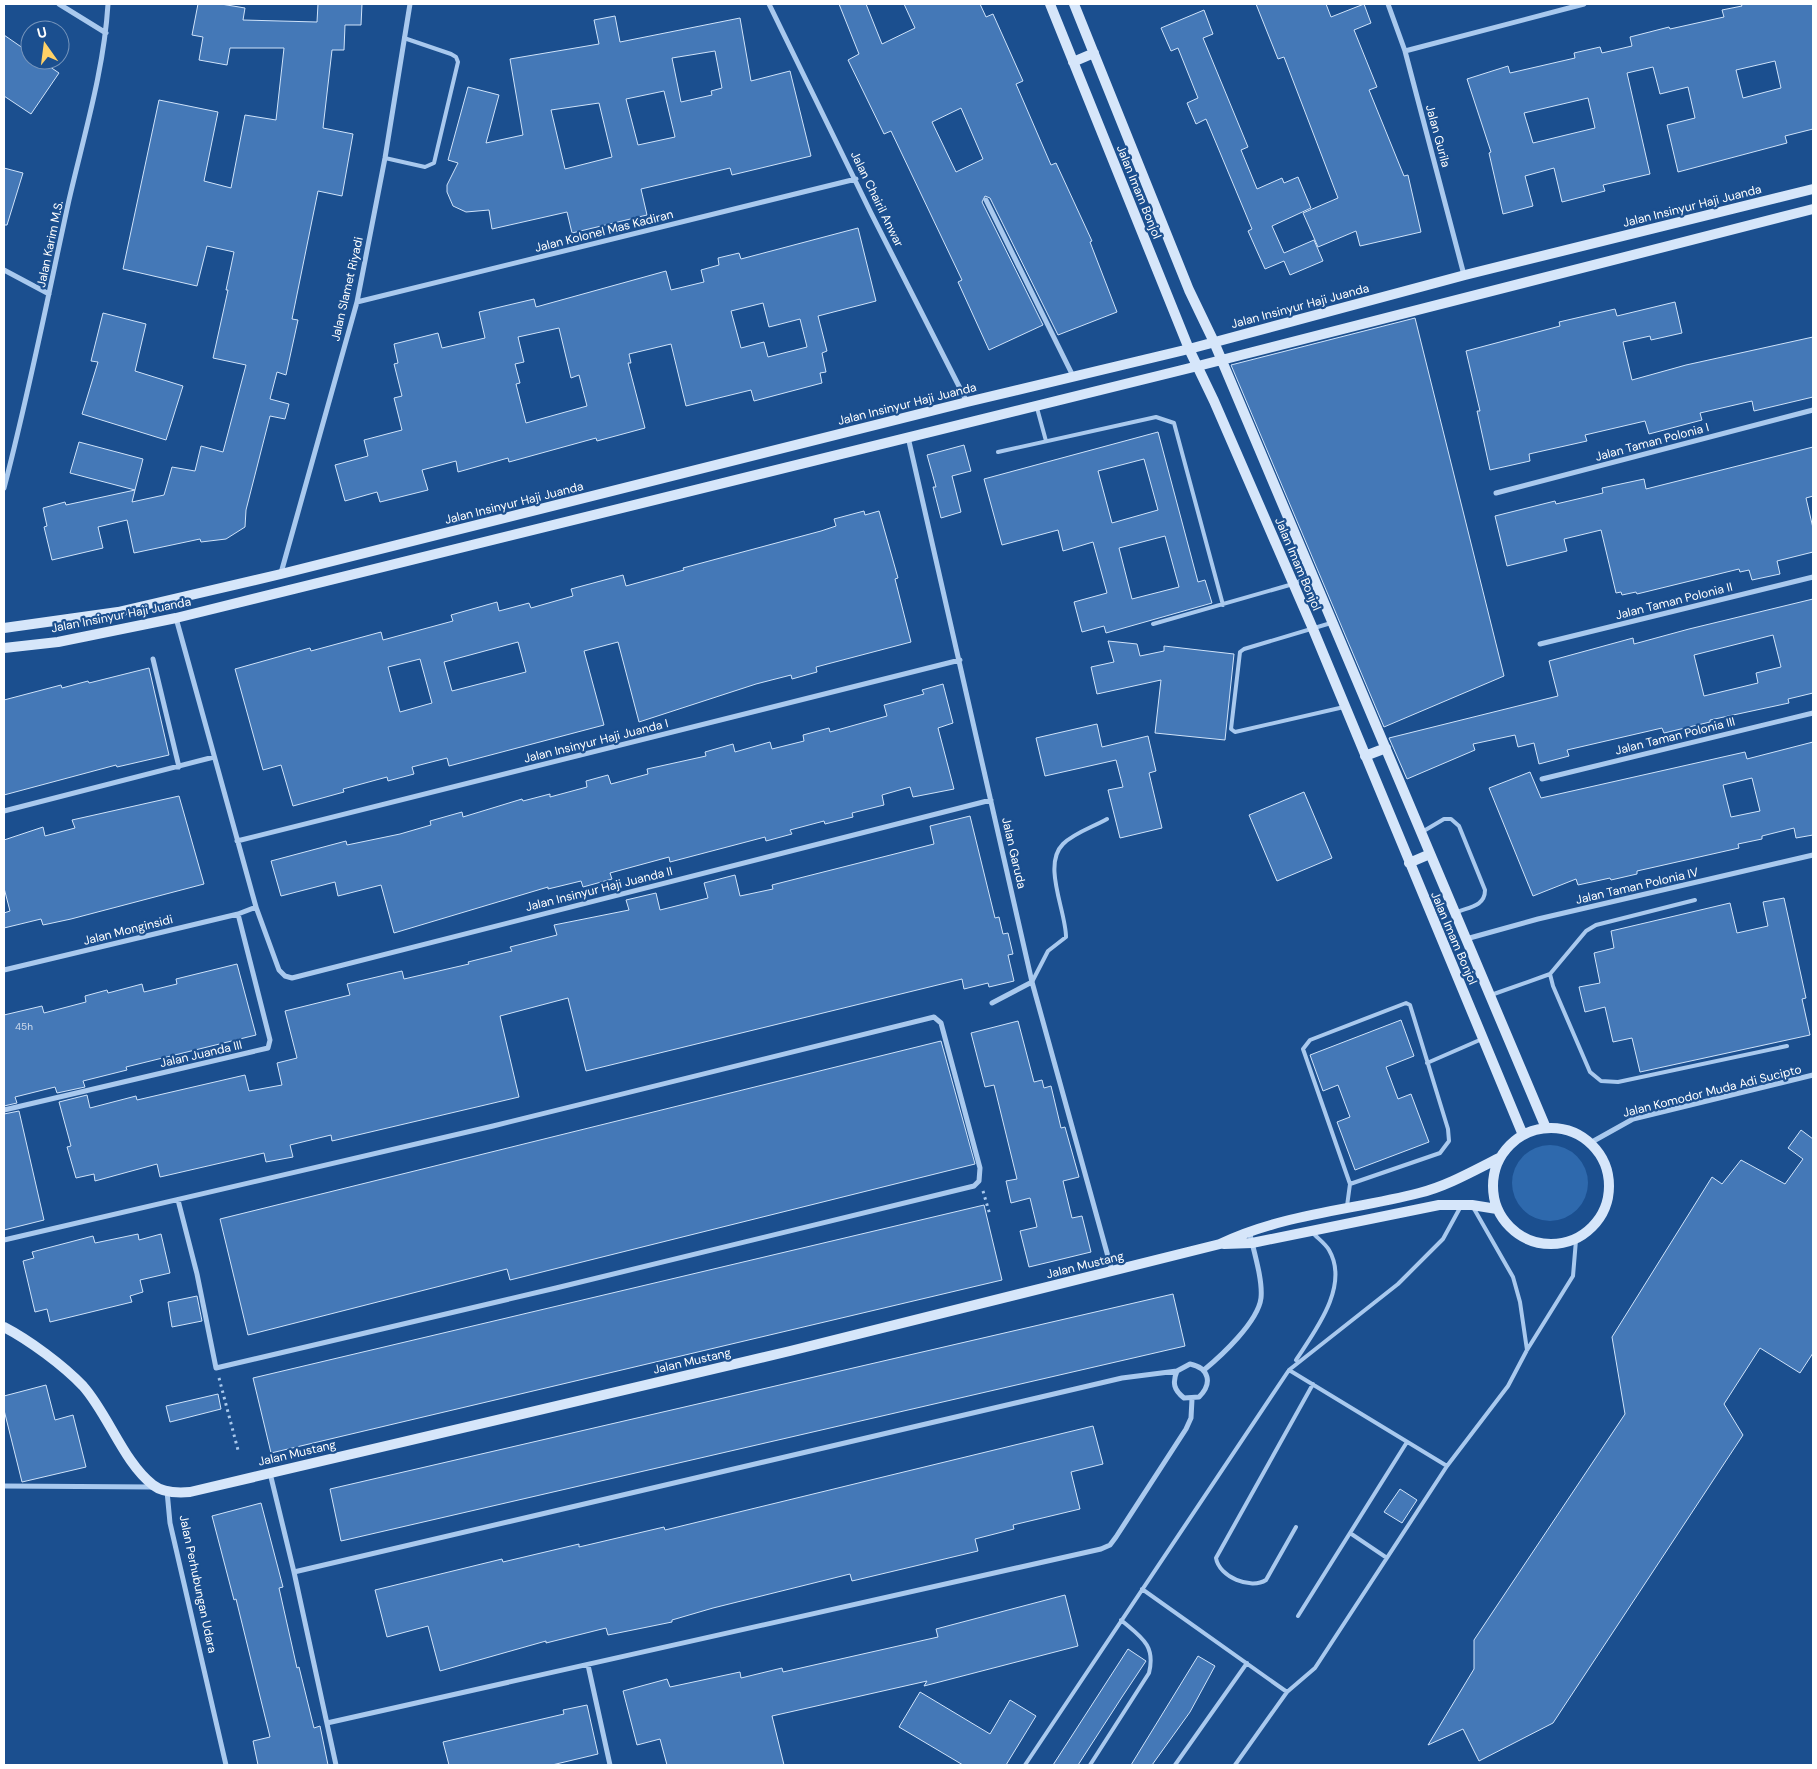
<svg xmlns="http://www.w3.org/2000/svg" width="1817" height="1769" font-family="'DM Sans',sans-serif">
<style>
.green{fill:#2e69ad}
.building{fill:#4478b7;stroke:#cfe3fa;fill-rule:evenodd}
.lines{fill:none;stroke-linecap:round;stroke-linejoin:round}
.path{stroke:#a9c9ee;stroke-width:3;stroke-dasharray:2.5 4;stroke-linecap:butt}
.service{stroke:#a9c9ee;stroke-width:4}
.minor{stroke:#a9c9ee;stroke-width:5}
.secondary{stroke:#d6e6fa;stroke-width:10}
.labels{text-anchor:middle;stroke-width:4.5;stroke-linejoin:round;paint-order:stroke}
.number-label{font-size:10px;fill:#d0dded}
.street-label{font-size:12px;fill:#fff;stroke:#1b4f8f}
</style>
<rect width="100%" height="100%" fill="#1b4f8f"/>
<path class="green" d="M1512 1183a38 38 0 1 1 76 0a38 38 0 1 1-76 0Z"/>
<path class="building" d="M198 4H221L245 8 243 20 317 22 318 4H362L361 25H345L344 50H332L323 128 353 134 342 196 318 191 292 319 298 320 286 375 277 372 270 399 289 404 285 419 270 416 246 510 245 527 226 539 201 542 200 539 134 553 127 520 98 527 103 548 52 560 44 527 47 526 43 508 65 502 66 505 135 490 132 502 164 495 172 467 195 471 201 446 223 452 246 365 213 358 228 290H226L234 252 207 246 197 286 123 269 159 100 218 112 204 181 231 188 245 115 276 120 284 48H230L227 65 199 60 203 37 192 35Z
M839 4H866L882 44 915 28 904 4H980L986 17 993 14 1023 81 1016 84 1051 165 1056 163 1092 241 1090 242 1117 312 1058 335 990 198 985 196 982 202 1043 325 989 350 958 282 962 280 891 131 884 134 848 60 859 54ZM961 108 983 159 956 172 932 122Z
M1256 4H1326L1331 17 1364 4 1371 23 1354 30 1377 87 1369 90 1404 176 1408 175 1421 232 1360 246 1356 231 1318 247 1303 213 1338 198 1284 57 1278 59Z
M1741 4H1813V129L1785 136 1787 143 1678 172 1667 125 1695 118 1688 87 1660 94 1653 67 1627 73 1650 174 1603 185 1605 191 1562 202 1554 168 1525 176 1533 206 1503 214 1489 153 1491 152 1467 79 1508 66 1510 73 1575 58 1574 53 1600 47 1602 53 1632 46 1630 37 1669 27 1670 29 1724 17 1722 10 1742 6ZM1775 61 1781 88 1743 98 1736 70ZM1588 98 1595 128 1533 143 1524 113Z
M1204 10 1213 34 1203 38 1248 147 1241 150 1257 189 1282 178 1284 183 1298 177 1311 208 1272 226 1284 253 1314 240 1323 261 1290 275 1284 261 1265 269 1248 231 1252 229 1206 119 1196 124 1187 103 1198 98 1178 48 1171 51 1161 28Z
M615 16 620 42 740 18 751 81 790 71 811 156 732 175 730 168 641 189 647 215 572 233 567 212 492 229 489 210 466 212 453 206 447 192V185L458 163 448 160 468 87 499 95 486 143 523 135 510 59 599 44 594 20ZM715 51 722 88 711 91 712 95 681 102 672 58ZM664 91 675 137 638 145 626 99ZM599 103 612 157 565 169 551 110Z
M4 35 30 53V60H40L59 73 31 114 4 96Z
M4 168 23 173 7 225H4Z
M858 228 876 301 818 316 827 351 822 353 826 372 820 373 822 383 754 401 751 390 686 406 671 344 629 354 631 363H628L645 428 597 441 596 438 509 462 508 458 458 472 456 461 422 470 428 490 380 502 377 492 345 501 335 465 368 456 364 440 402 430 394 398 402 396 394 364 398 363 394 344 438 333 442 348 485 338 479 312 534 299 536 307 666 271 671 290 704 282 701 270 719 265 718 258 739 253 741 259ZM763 303 769 327 800 319 807 347 768 357 764 342 741 348 731 311ZM559 328 571 378 579 375 587 406 526 423 516 384 520 383 515 364 524 362 518 337Z
M1675 302 1682 333 1651 340 1650 336 1623 342 1632 380 1686 365 1813 337V397L1754 411 1752 401 1700 413 1702 420 1649 434 1645 421 1585 435 1587 441 1529 454 1530 461 1490 470 1477 411H1480L1466 351 1560 326 1559 322 1615 309 1617 316Z
M103 313 146 324 135 371 183 386 166 440 82 414 98 362 91 361Z
M1415 318 1504 676 1384 727 1231 365Z
M1158 432 1198 582 1205 580 1212 603 1106 633 1104 626 1082 632 1074 602 1107 593 1093 542 1063 551 1058 530 1002 545 984 479ZM1144 459 1158 510 1112 523 1098 471ZM1165 536 1179 587 1132 599 1119 548Z
M79 442 143 459 135 490 70 473Z
M964 445 971 471 952 476 961 512 941 518 933 487H936L927 455Z
M1813 447V496L1806 498 1813 528V552L1777 561 1780 574 1752 580 1749 570 1740 572 1739 569 1637 594 1636 592 1622 595 1621 592 1616 593 1601 530 1564 539 1567 551 1507 566 1495 516 1555 501 1556 504 1603 493 1602 488 1644 479 1646 489Z
M864 511 865 515 879 511 898 578 895 579 911 642 816 667 817 672 792 679 791 675 756 684 639 722 618 642 584 651 604 725 449 766 447 758 412 767 414 774 388 781 387 777 343 789 344 792 293 806 281 765 263 770 235 669 310 648 311 651 381 632 383 640 453 621 451 615 497 602 499 611 529 603 531 608 573 596 571 589 623 575 626 586 684 570 683 568 821 531 836 526 834 519ZM518 642 526 672 452 691 444 662ZM420 659 432 703 400 712 388 667Z
M1813 599V693L1788 699 1789 703 1710 720V722L1664 733 1662 728 1567 750 1569 756 1539 764 1534 743 1518 747 1515 735 1473 744 1475 750 1407 779 1389 738 1558 696 1549 661 1633 638 1634 644 1689 629ZM1773 635 1781 667 1756 673 1758 683 1704 696 1694 655Z
M1108 641 1137 644 1140 656 1164 651V646L1234 654 1225 740 1155 733 1161 680 1097 694 1091 667 1114 662Z
M149 668 169 755 117 767 116 765 4 795V700L61 685 62 688 88 681 89 683Z
M943 684 953 723 938 728 954 789 913 797 910 787 882 795 884 805 852 813 853 817 825 824 824 821 790 830 792 834 766 841 765 837 670 862 669 857 610 873 612 879 583 887 581 881 548 889V887L394 933 381 885 338 896 335 882 281 896 271 861 346 841 347 845 400 834 431 825 430 821 462 812 463 817 522 799 523 801 550 794V797L587 787 586 781 608 775 611 784 648 774 647 769 706 756 705 752 733 744 735 752 770 742 772 749 804 741 803 735 829 728 830 732 887 716 884 705 924 694 922 690Z
M1097 724 1102 747 1148 736 1156 771 1149 773 1162 828 1120 838 1108 790 1123 787 1116 760 1045 776 1036 738Z
M1813 742V835L1796 838 1794 828 1762 836V839L1738 844 1739 848 1637 871V874L1611 880 1610 878 1578 885 1576 879 1533 896 1489 788 1530 772 1541 798 1745 752 1747 759ZM1752 778 1760 811 1731 817 1723 785Z
M1304 792 1332 858 1277 881 1249 815Z
M179 796 204 884 71 919 43 925 41 919 4 928V913L10 911 4 888V840L43 827 45 836 75 828 72 820Z
M970 816 995 918 999 917 1003 934 1008 933 1013 954 1008 955 1014 981 989 987 988 983 964 989 962 979 586 1071 568 998 500 1016 519 1097 332 1141 331 1135 290 1145 293 1157 266 1162 264 1153 160 1177 157 1164 95 1181 94 1174 76 1178 67 1147 71 1146 59 1102 87 1095 90 1108 136 1096 137 1100 245 1075 249 1091 282 1085 277 1063 297 1058 285 1011 350 995 347 984 402 971 404 979 469 964 468 962 512 951 510 947 557 935 554 925 629 910 626 900 656 893 660 910 708 898 704 883 735 875 740 896 773 889 772 885 934 844 930 826Z
M1784 898 1806 998 1802 999 1810 1035 1640 1072 1632 1038 1613 1042 1605 1007 1585 1012 1579 987 1600 983 1594 953 1614 948 1611 931 1730 903 1737 933 1768 926 1763 902Z
M237 964 256 1035 126 1067 127 1070 83 1081 85 1087 57 1093 55 1087 15 1097 17 1103 4 1106V1015L42 1006 44 1013 86 1002 85 996 107 990 108 993 142 984 144 992 177 984 176 979Z
M1401 1020 1414 1056 1386 1067 1398 1099 1411 1094 1429 1142 1355 1170 1337 1122 1350 1117 1338 1085 1323 1091 1310 1055Z
M1018 1021 1034 1082 1042 1080 1044 1088 1051 1086 1061 1128 1065 1127 1079 1177 1063 1181 1072 1218 1082 1216 1091 1252 1029 1267 1020 1231 1037 1227 1030 1198 1011 1203 1006 1181 1017 1179 994 1085 985 1087 971 1033Z
M941 1041 975 1164 510 1280 507 1269 248 1335 220 1219Z
M19 1111 44 1220 4 1230V1114Z
M1801 1130 1813 1139V1353L1800 1373 1760 1348 1724 1404 1743 1435 1553 1723 1479 1761 1463 1729 1428 1745 1474 1669V1640L1625 1414 1612 1337 1712 1177 1722 1184 1741 1160 1785 1184 1803 1159 1788 1148Z
M984 1205 1002 1280 271 1453 253 1378Z
M138 1234 139 1240 161 1234 170 1273 140 1280 143 1292 130 1296 132 1302 50 1322 47 1309 35 1312 23 1261 34 1258 32 1252 93 1236 95 1243Z
M1173 1294 1185 1346 341 1541 330 1489Z
M197 1296 202 1321 172 1327 168 1302Z
M46 1385 55 1420 73 1415 86 1467 22 1482 4 1410V1396Z
M218 1394 221 1409 170 1422 166 1406Z
M1093 1426 1103 1464 1071 1472 1080 1509 1013 1525 1014 1529 975 1539 978 1551 852 1581 850 1574 713 1608 672 1620V1622L608 1635 606 1628 546 1643V1641L440 1671 428 1626 387 1637 375 1590 502 1559 503 1562 579 1544V1547L664 1527 665 1530Z
M1400 1489 1417 1500 1402 1523 1384 1512Z
M261 1503 283 1587 279 1588 297 1668 299 1667 314 1728 320 1726 328 1765H258L253 1741 270 1737 236 1599 234 1600 212 1516Z
M1065 1595 1078 1646 924 1686 927 1681 772 1716 784 1765H667L660 1739 637 1745 623 1691 667 1679 670 1687 740 1672 741 1678 782 1668 783 1672 938 1637 936 1629Z
M1128 1649 1146 1661 1122 1697 1078 1765H1053Z
M1198 1656 1215 1666 1190 1712 1152 1765H1131Z
M920 1692 990 1734 1010 1700 1036 1716 1006 1765H963L899 1727Z
M587 1705 598 1754 552 1765H449L443 1742 564 1714 563 1710Z"/>
<g class="lines">
<path class="path" d="M983 1191 990 1215
M219 1378 238 1450"/>
<path class="service" d="M385 158 425 167 434 163 458 62 456 57 451 54 404 38
M1037 408 1046 441
M998 452 1156 417 1174 423 1223 605
M1331 623 1244 649 1240 652 1231 729 1235 732 1344 707
M1153 624 1293 584 1311 576
M1422 832 1444 819H1451L1459 826 1485 890C1485 906 1470 907 1457 912
M1550 974 1586 931 1596 925 1695 900
M1032 982 1048 951 1066 937C1066 911 1042 865 1063 844 1074 833 1093 827 1107 819
M1491 995 1550 974 1553 986 1590 1072 1601 1081 1618 1082 1787 1046
M1427 1063 1482 1039
M1347 1206 1350 1184 1303 1049 1310 1040 1406 1003 1410 1005 1448 1129 1449 1141 1440 1153 1350 1184
M1473 1207 1513 1277 1520 1302 1527 1350
M1296 1360C1315 1331 1350 1286 1329 1250 1325 1243 1317 1238 1312 1232
M1289 1370 1447 1466
M1296 1527 1266 1580C1251 1590 1219 1577 1216 1558L1313 1384
M1350 1533 1387 1558
M1142 1589 1287 1692
M1298 1616 1407 1442
M1025 1765 1289 1370 1398 1284 1443 1239 1461 1206
M1090 1765 1149 1673C1156 1645 1141 1637 1121 1620
M1175 1765 1247 1663
M1235 1765 1287 1692 1315 1668 1447 1466 1508 1386 1527 1350 1573 1276 1576 1240"/>
<path class="minor" d="M59 4 106 33
M769 4 871 213 967 402
M1388 4 1405 51 1464 275
M1405 51 1584 4
M986 200 1073 376
M4 270 49 294
M357 302 856 179
M908 437 1032 982 1112 1271
M4 488C29 393 48 296 69 200 84 135 104 70 108 4
M1496 493 1813 410
M281 573 357 302 385 158 410 4
M176 618 256 907 279 970 285 976 292 978 991 800
M1540 644 1813 577
M153 659 179 767
M1542 779 1813 713
M4 811 214 757
M237 841 960 660
M1466 939 1538 919 1813 855
M4 970 238 914 256 907
M992 1003 1032 982
M4 1110 268 1048 270 1040 238 914
M1590 1143 1633 1119 1813 1075
M4 1240 493 1126 934 1017 941 1023 980 1168 979 1181 974 1186 556 1288 216 1368 197 1274 178 1200
M1204 1370C1221 1356 1258 1322 1261 1298 1263 1279 1253 1249 1249 1230
M270 1473 294 1572 336 1765
M4 1486 153 1487
M167 1491 170 1523 226 1765
M294 1572 1122 1378 1177 1371 1190 1364C1209 1368 1213 1383 1199 1397L1184 1398C1174 1390 1172 1383 1177 1371
M588 1665 610 1765
M327 1723 1101 1549 1110 1545 1116 1537 1186 1429 1191 1418 1192 1399"/>
<path class="secondary" d="M1050 4 1189 349 1214 401 1313 629 1523 1135
M1074 4 1189 290 1214 342 1546 1128
M1073 62 1094 53
M4 628 118 612 281 574 967 402 1189 349 1465 275 1813 189
M4 648 58 642 176 618 1198 366 1813 209
M1365 756 1386 748
M1409 863 1430 854
M1493 1186a58 58 0 1 1 116 0a58 58 0 1 1-116 0Z
M1224 1244 1252 1243 1439 1205H1472L1497 1209
M4 1327C29 1340 63 1365 83 1386 108 1414 124 1463 153 1485 163 1493 178 1493 190 1492L790 1351 1220 1244C1282 1214 1353 1210 1419 1193 1447 1186 1473 1171 1499 1158"/>
</g>
<g class="labels">
<g class="number-label">
<text x="24" y="1030">45h</text>
</g>
<g class="street-label">
<text transform="translate(1438 136) rotate(75)" y="4">Jalan Gurila</text>
<text transform="translate(1139 192) rotate(68)" y="4">Jalan Imam Bonjol</text>
<text transform="translate(877 199) rotate(64)" y="4">Jalan Chairil Anwar</text>
<text transform="translate(1692 206) rotate(-14)" y="4">Jalan Insinyur Haji Juanda</text>
<text transform="translate(604 231) rotate(-14)" y="4">Jalan Kolonel Mas Kadiran</text>
<text transform="translate(50 244) rotate(-78)" y="4">Jalan Karim M.S.</text>
<text transform="translate(347 289) rotate(-77)" y="4">Jalan Slamet Riyadi</text>
<text transform="translate(1300 306) rotate(-15)" y="4">Jalan Insinyur Haji Juanda</text>
<text transform="translate(907 404) rotate(-14)" y="4">Jalan Insinyur Haji Juanda</text>
<text transform="translate(1652 442) rotate(-15)" y="4">Jalan Taman Polonia I</text>
<text transform="translate(514 503) rotate(-14)" y="4">Jalan Insinyur Haji Juanda</text>
<text transform="translate(1298 564) rotate(67)" y="4">Jalan Imam Bonjol</text>
<text transform="translate(1674 601) rotate(-14)" y="4">Jalan Taman Polonia II</text>
<text transform="translate(121 615) rotate(-11)" y="4">Jalan Insinyur Haji Juanda</text>
<text transform="translate(1675 736) rotate(-14)" y="4">Jalan Taman Polonia III</text>
<text transform="translate(596 741) rotate(-14)" y="4">Jalan Insinyur Haji Juanda I</text>
<text transform="translate(1014 853) rotate(77)" y="4">Jalan Garuda</text>
<text transform="translate(1637 886) rotate(-13)" y="4">Jalan Taman Polonia IV</text>
<text transform="translate(599 889) rotate(-14)" y="4">Jalan Insinyur Haji Juanda II</text>
<text transform="translate(128 930) rotate(-14)" y="4">Jalan Monginsidi</text>
<text transform="translate(1454 938) rotate(67)" y="4">Jalan Imam Bonjol</text>
<text transform="translate(201 1054) rotate(-13)" y="4">Jalan Juanda III</text>
<text transform="translate(1712 1091) rotate(-14)" y="4">Jalan Komodor Muda Adi Sucipto</text>
<text transform="translate(1085 1265) rotate(-14)" y="4">Jalan Mustang</text>
<text transform="translate(692 1361) rotate(-13)" y="4">Jalan Mustang</text>
<text transform="translate(297 1453) rotate(-13)" y="4">Jalan Mustang</text>
<text transform="translate(198 1584) rotate(78)" y="4">Jalan Perhubungan Udara</text>
</g>
</g>
<rect width="1817" height="1769" fill="none" stroke="#ffffff" stroke-width="10"/>
<g transform="translate(45 45) rotate(346)"><circle r="24" fill="#1b4f8f" stroke="#7695bc"/>
<path d="M0-4L9 19L0 12L-9 19Z" fill="#ffd166"/>
<text y="-8" font-size="14" font-weight="bold" text-anchor="middle" fill="#ffffff">U</text>
</g>
</svg>
